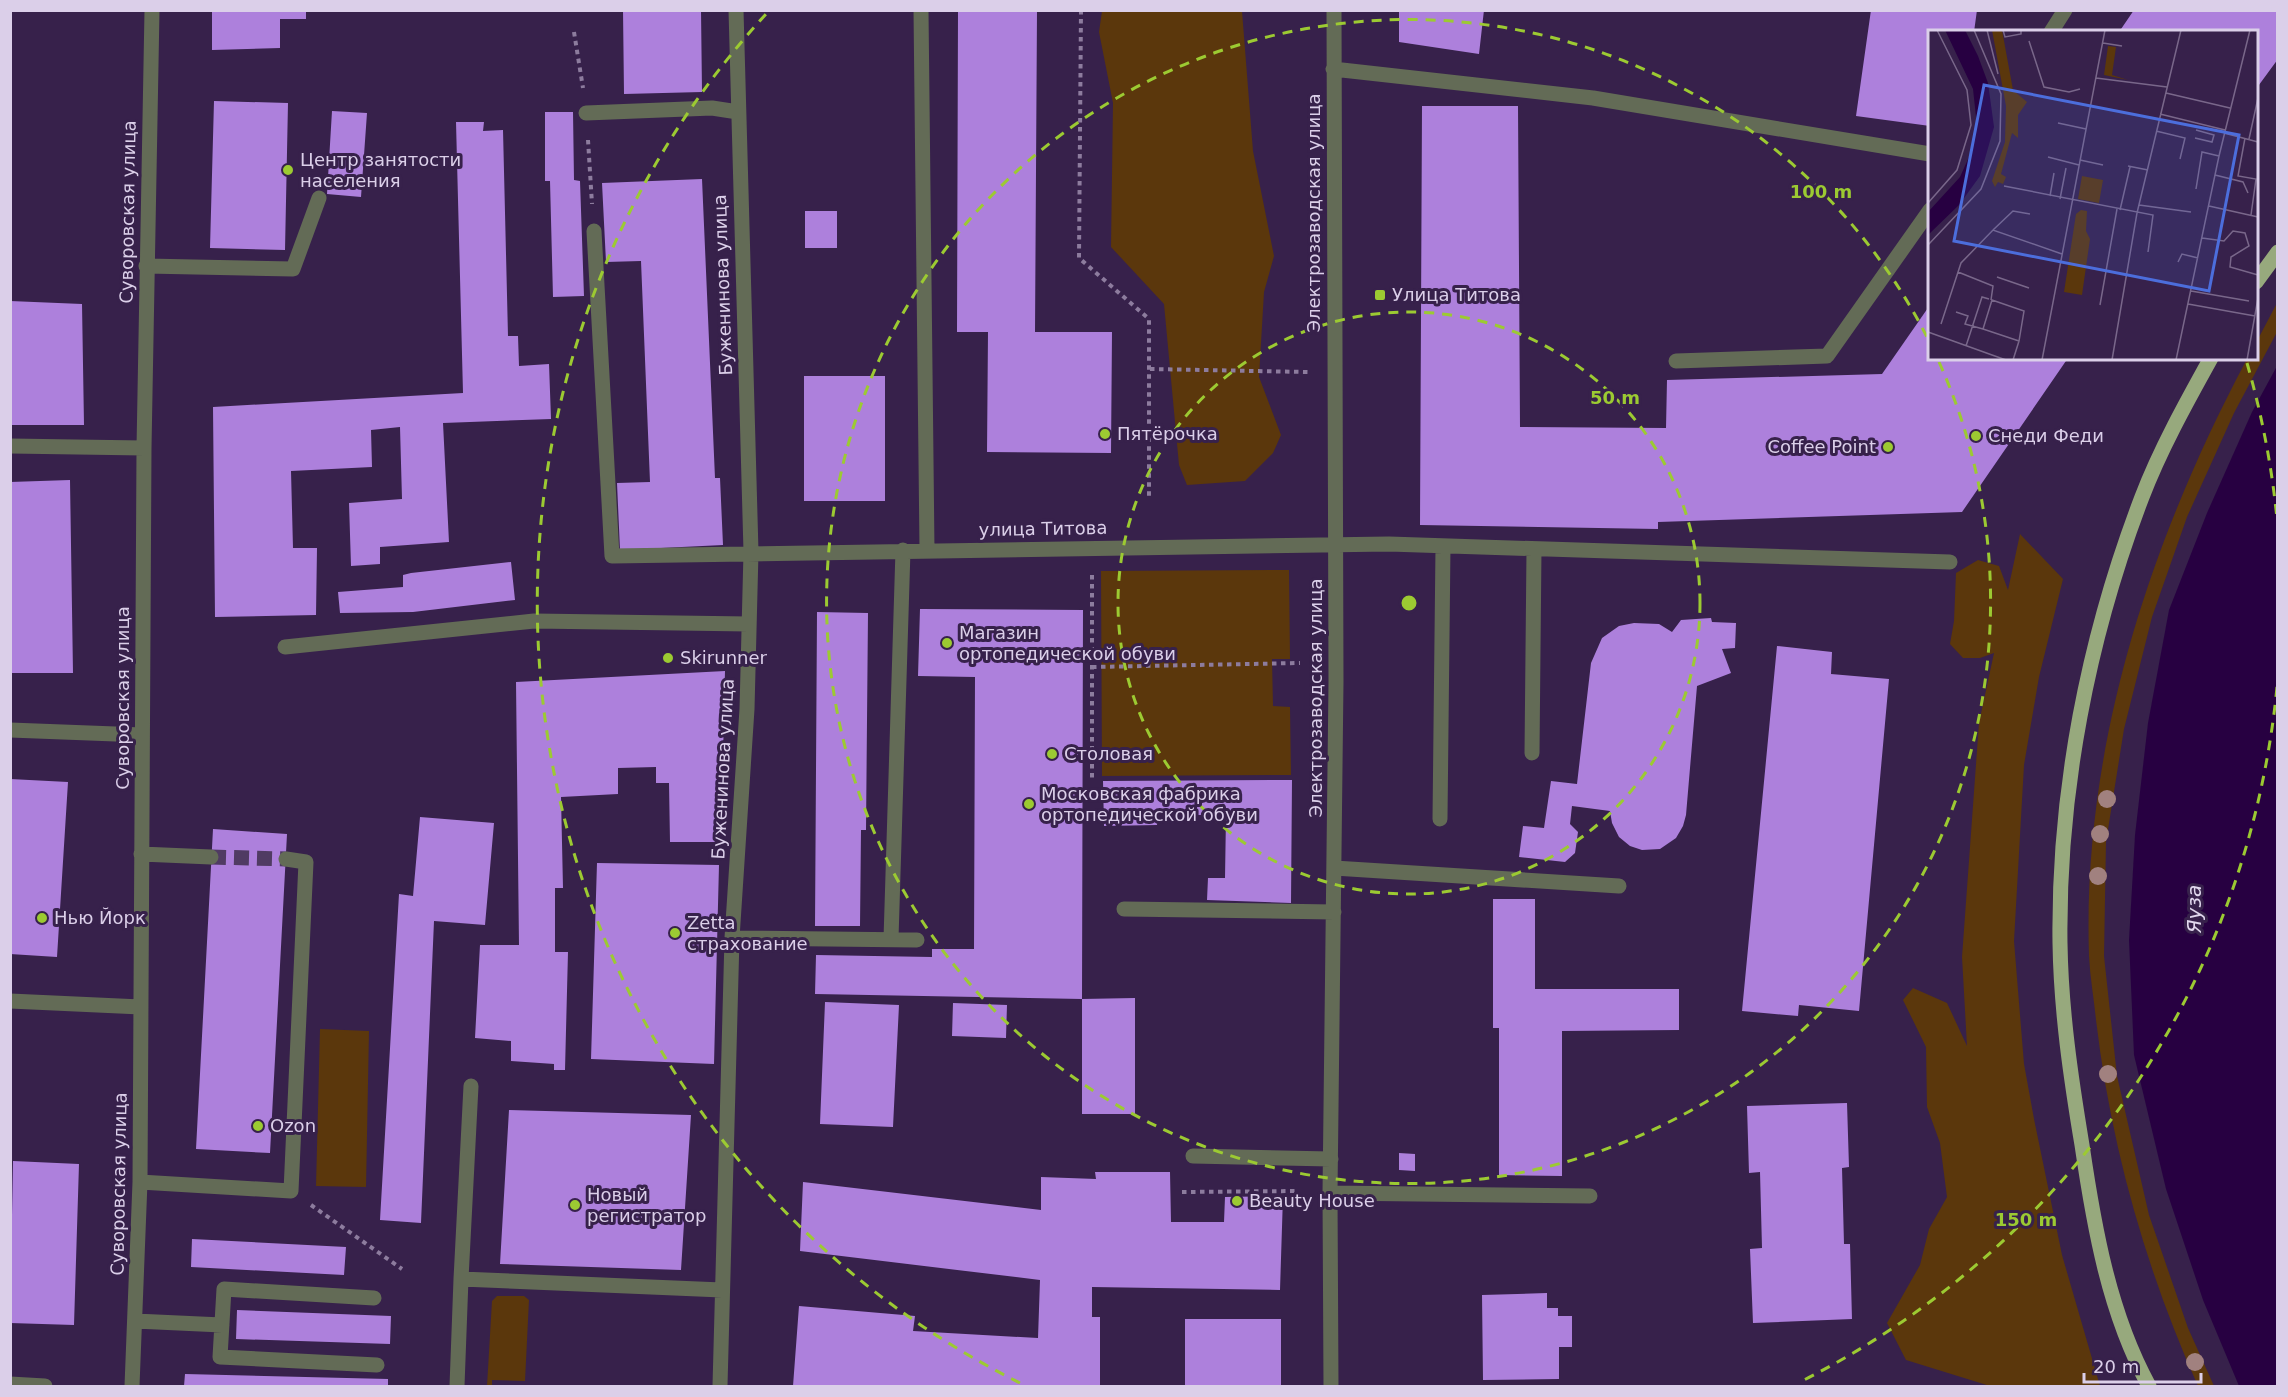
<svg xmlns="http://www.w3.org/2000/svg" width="2288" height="1397" font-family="'DejaVu Sans',sans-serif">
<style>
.green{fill:#5b370c}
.water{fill:#270041}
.building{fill:#ad80dc}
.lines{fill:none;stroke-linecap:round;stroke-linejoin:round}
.minor-tunnel{stroke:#503b63;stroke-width:15;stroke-dasharray:15 8;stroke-linecap:butt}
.path{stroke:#8d7c9e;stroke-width:4;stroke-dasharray:4.5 4.5;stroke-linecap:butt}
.minor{stroke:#636b56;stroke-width:15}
.major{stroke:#97a97d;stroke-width:15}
.tree{fill:#a1817f}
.ring{fill:none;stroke:#9cca32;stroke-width:3;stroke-dasharray:10 8}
.poi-dot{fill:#9cca32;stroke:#37214b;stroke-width:2}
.labels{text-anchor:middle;stroke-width:6;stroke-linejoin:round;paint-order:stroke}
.poi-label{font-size:18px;fill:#dbcfe9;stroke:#37214b;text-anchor:start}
.street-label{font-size:18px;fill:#dbcfe9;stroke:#37214b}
.water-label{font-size:20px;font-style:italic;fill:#e1d7ee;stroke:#37214b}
.inset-road{fill:none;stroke:#79678a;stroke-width:1.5}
.view{fill:#4c6edc;fill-opacity:0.15;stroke:#4c6edc;stroke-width:3}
.inset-edge{fill:none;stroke:#dbcfe9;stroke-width:3}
.centre{fill:#9cca32;stroke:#37214b;stroke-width:3}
.ring-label{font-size:18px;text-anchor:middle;font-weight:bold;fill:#9cca32;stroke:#37214b;stroke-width:6;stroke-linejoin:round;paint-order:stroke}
</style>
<rect width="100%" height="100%" fill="#37214b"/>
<path class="green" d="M1102 11H1242L1253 151 1274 256 1264 292 1259 377 1281 435 1273 453 1245 481 1187 485 1179 465 1164 304 1111 247 1113 103 1099 32Z
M2277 303V332L2234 413 2187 517 2152 617 2124 729 2106 842 2104 956 2117 1076 2149 1215 2188 1328 2214 1386H2198C2146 1270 2111 1147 2096 1020 2094 999 2090 977 2089 956 2082 747 2150 541 2247 359L2256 358 2257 341Z
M2020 534 2063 579 2039 677 2024 765 2014 941 2024 1064 2034 1119 2062 1255 2100 1386H1990L1906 1360 1887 1323 1920 1265 1929 1229 1947 1197 1940 1143 1927 1107 1926 1047 1903 1000 1913 988 1947 1003 1967 1046 1962 957 1979 723 1994 653 1980 658H1963L1950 644 1954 621 1956 573 1978 560 1999 566 2008 590Z
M1289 570 1290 659H1272L1273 706 1290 707 1291 775 1102 776 1101 571Z
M320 1029 369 1031 366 1187 316 1186Z
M497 1296H524L529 1300 525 1381 492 1380V1386H487L492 1301Z"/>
<path class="water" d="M2277 366 2278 1386H2239L2203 1300 2166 1189 2134 1055 2129 940 2135 835 2148 723 2169 610 2207 513 2252 412Z"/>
<path class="building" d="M212 10H306V19H280V48L212 50Z
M623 10H701L702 92 624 94Z
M958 10H1037L1035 332H1112L1111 453 987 452 988 332H957Z
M1399 10H1484L1479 54 1399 42Z
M1871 10H1977L1974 32H1930V126L1856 116Z
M2134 10H2278V59L2256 89V32H2119Z
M214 101 288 103 285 250 210 248Z
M1422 106H1518L1520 427 1666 428 1667 380 1882 374 1930 305V358H2068L1962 512 1658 522V529L1420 525Z
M332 111 367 113 361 197 327 194Z
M545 112H573L574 180 580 181 584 296 553 297 550 181H545Z
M456 122H484L483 131 503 130 508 336H518L519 366 549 364 551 419 443 423 449 542 380 547V564L351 566 349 503 402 499 400 427 371 430 372 467 291 471 293 548H317L316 615 215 617 213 407 463 393Z
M702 179 715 478H720L723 545 620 550 617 483 650 482 641 261 606 262 602 183Z
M805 211H837V248H805Z
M10 301 82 304 84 425H10Z
M804 376H885V501H804Z
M70 480 73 673H10V482Z
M511 562 515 600 413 612 340 613 338 592 403 587V575L411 573Z
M920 609 1083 610 1082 999 815 994 816 955 932 957V949H974L975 677 918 676Z
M817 612 868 613 866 830H861L860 926H815Z
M1711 618 1712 622 1736 623 1735 648 1722 649 1731 673 1697 686 1686 815 1683 826 1676 838 1660 849 1642 850 1630 846 1619 837 1612 823 1610 811 1572 806 1570 824 1578 832 1575 853 1565 862 1519 857 1523 826 1544 828 1551 781 1577 784 1591 663 1602 638 1619 626 1634 623 1659 624 1672 632 1681 620Z
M1777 646 1832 652 1831 674 1889 679 1859 1011 1799 1005 1798 1016 1742 1011Z
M725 671 721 842H670L669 783H656V767L618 768V794L561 797 563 888H555V952H568L565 1070H554V1064L511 1061V1041L475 1038 480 945H519L516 682Z
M10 779 68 782 57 957 10 954Z
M1292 780 1291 903 1207 900 1208 878H1225L1226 815H1158L1157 825 1104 826 1103 781Z
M420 817 494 823 485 925 434 921 421 1223 380 1220 399 894 413 896Z
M213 829 287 834 270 1153 196 1149Z
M597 863 719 865 714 1064 591 1059Z
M1493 899H1535V989H1679V1030L1562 1031V1176L1499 1175V1028H1493Z
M1135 998V1114H1082V999Z
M825 1002 899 1005 893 1127 820 1124Z
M953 1003 1007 1005 1006 1038 952 1036Z
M1847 1103 1849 1167 1842 1168 1844 1244H1850L1852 1319 1753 1323 1750 1249 1762 1248 1760 1172 1749 1173 1747 1106Z
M509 1110 691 1115 681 1270 500 1264Z
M1399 1153 1415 1154V1171L1399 1170Z
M13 1161 79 1164 74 1325 10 1323Z
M1095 1172H1170L1171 1222H1224L1225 1197 1283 1196 1280 1290 1092 1287V1317H1100V1386H793L799 1306 915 1316 913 1331 1038 1338 1040 1280 800 1251 803 1182 1041 1210V1177L1096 1179Z
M192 1239 346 1247 344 1275 191 1267Z
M1547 1293V1308H1558V1316H1572V1347H1559V1379L1483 1380 1482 1295Z
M237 1310 391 1316 390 1344 236 1339Z
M1185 1319H1281V1386H1185Z
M185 1374 388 1379V1386H184Z"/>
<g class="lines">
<path class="minor-tunnel" d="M211 857 286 859"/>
<path class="path" d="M1081 10 1079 258 1149 319V499
M574 32 583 88
M588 140 592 204
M1150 369 1308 372
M1092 575V781
M1092 667 1300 663
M1182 1192 1296 1191
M311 1205 402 1269"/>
<path class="minor" d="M921 10 927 550
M2051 32 2065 10
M1333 69 1593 98 1930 154
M586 113 712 108 738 112
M594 231 612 556 1389 544 1950 562
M146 266 293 269 319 198
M1676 361 1827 356 1930 210
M10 446 144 448
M285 647 534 621 749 624
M10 730 142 735
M1532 753 1534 549
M1440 819 1443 546
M141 854 211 857
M1334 868 1619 886
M1124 909 1334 912
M732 938 917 940
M891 939 903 550
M10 1001 141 1007
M471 1086 461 1279 722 1290
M1193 1156 1331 1159
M140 1182 291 1191 306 862 286 859
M1330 1193 1590 1196
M374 1298 224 1289 220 1357 377 1365
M135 1321 222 1325
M10 1384 45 1386
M132 1386 140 1182 144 448 152 10
M457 1386 461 1279
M720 1386 732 938 747 709 751 552 736 10
M1331 1386 1330 1193 1336 682 1334 10"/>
<path class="major" d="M2256 282 2278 252
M2149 1386C2109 1313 2094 1227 2082 1145 2071 1079 2061 1011 2060 943 2058 792 2088 638 2142 497 2160 450 2186 403 2211 358"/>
</g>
<g class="tree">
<circle cx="2107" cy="799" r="9"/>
<circle cx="2100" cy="834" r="9"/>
<circle cx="2098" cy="876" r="9"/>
<circle cx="2108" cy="1074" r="9"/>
<circle cx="2195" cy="1362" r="9"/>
</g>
<g class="ring">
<circle cx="1409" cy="603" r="291"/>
<path d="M1939 362A582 582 0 1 1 1928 339"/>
<path d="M2277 687A872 872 0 0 1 1798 1383M1020 1383A872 872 0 0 1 766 14M2247 363A872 872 0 0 1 2277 519"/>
</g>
<g class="poi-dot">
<circle cx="288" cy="170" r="6"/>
<rect x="1374" y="289" width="12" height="12" rx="3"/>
<circle cx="1105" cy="434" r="6"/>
<circle cx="1976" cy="436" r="6"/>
<circle cx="1888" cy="447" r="6"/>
<circle cx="947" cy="643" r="6"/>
<circle cx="668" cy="658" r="6"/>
<circle cx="1052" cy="754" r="6"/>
<circle cx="1029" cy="804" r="6"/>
<circle cx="42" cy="918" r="6"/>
<circle cx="675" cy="933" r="6"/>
<circle cx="258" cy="1126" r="6"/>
<circle cx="1237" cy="1201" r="6"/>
<circle cx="575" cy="1205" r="6"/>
</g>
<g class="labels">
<g class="poi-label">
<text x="300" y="166">Центр занятости<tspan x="300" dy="21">населения</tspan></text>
<text x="1392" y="301">Улица Титова</text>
<text x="1117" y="440">Пятёрочка</text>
<text x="1988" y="442">Снеди Феди</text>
<text x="1876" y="453" text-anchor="end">Coffee Point</text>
<text x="959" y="639">Магазин<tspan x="959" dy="21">ортопедической обуви</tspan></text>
<text x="680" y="664">Skirunner</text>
<text x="1064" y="760">Столовая</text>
<text x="1041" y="800">Московская фабрика<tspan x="1041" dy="21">ортопедической обуви</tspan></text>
<text x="54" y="924">Нью Йорк</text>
<text x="687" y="929">Zetta<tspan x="687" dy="21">страхование</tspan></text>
<text x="270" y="1132">Ozon</text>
<text x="587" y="1201">Новый<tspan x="587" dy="21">регистратор</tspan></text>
<text x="1249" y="1207">Beauty House</text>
</g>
<g class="street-label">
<text transform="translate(128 212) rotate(-89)" y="6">Суворовская улица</text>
<text transform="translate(1314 213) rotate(-90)" y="6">Электрозаводская улица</text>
<text transform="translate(723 285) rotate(-92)" y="6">Буженинова улица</text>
<text transform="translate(1043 529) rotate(-1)" y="6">улица Титова</text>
<text transform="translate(123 698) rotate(-90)" y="6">Суворовская улица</text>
<text transform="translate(1316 698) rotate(-90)" y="6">Электрозаводская улица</text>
<text transform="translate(723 769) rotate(-87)" y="6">Буженинова улица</text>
<text transform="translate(119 1184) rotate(-89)" y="6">Суворовская улица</text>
</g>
<g class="water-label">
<text transform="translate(2194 909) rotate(-90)" y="7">Яуза</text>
</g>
</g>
<g transform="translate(1928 30)">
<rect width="330" height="330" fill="#37214b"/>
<path d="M64 0H74L85 60 99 72 90 85V108L84 103 73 144 78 147 75 154 70 152 67 157 64 151 77 112 78 76ZM180 16 188 17 184 45 200 50 176 45ZM154 146 175 150 171 173 150 169ZM153 180 159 181 158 201 162 209 154 265 136 262 148 184Z" fill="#5b370c"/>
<path d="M17 0H37L50 26 60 53 66 97 52 146 31 175 0 205V182L32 147 45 118 49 96 45 59Z" fill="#270041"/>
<path class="inset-road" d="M59 0 70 44M75 0 77 7 93 4V0M101 11 116 57 141 62 152 59M175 13 194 16M168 48 239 57M238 63 302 78M232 84 297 100M130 93 158 99M228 101 257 108 252 129M296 103 330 112M267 108 284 112 286 105 268 100M317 108 310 146 328 149 323 185M321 109 330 68M120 127 151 135M152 130 175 135M200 136 220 140M287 145 315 152 320 163M76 156 225 185 220 222M268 159 274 122 291 126M122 166 126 143M132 169 138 138M0 173 29 140 43 95 39 60 9 0M211 175 263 182M281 176 330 187M192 180 202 137M65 200 85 181 102 184M274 208 296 211 305 201 317 203 321 216 303 227 302 237 330 245M0 215 53 159 72 111 73 64 46 0M250 232 254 224 270 228M30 242 65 256 63 270M69 247 101 258M263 261 321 271M260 274 327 286M172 275 189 179M28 282 40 286 37 294 55 299M13 294 33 233 65 200 134 224M0 302 78 330M38 316 54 267 61 269M85 330 91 311 96 281 64 270 55 299 91 311M114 330 177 0M184 330 209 183 253 0M248 330 291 126 322 0M319 330 330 268"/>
<path class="view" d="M56 55 311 105 281 261 26 211Z"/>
<rect width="330" height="330" class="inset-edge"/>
</g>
<circle cx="1409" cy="603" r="9" class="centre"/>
<g class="ring-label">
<text x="1821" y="198">100 m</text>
<text x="1615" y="404">50 m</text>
<text x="2026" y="1226">150 m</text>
</g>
<rect width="2288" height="1397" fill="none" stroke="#dbcfe9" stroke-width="24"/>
<path d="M2084 1373v9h117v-9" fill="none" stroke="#dbcfe9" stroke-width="3"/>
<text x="2093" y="1373" font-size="18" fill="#dbcfe9" stroke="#37214b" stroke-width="4.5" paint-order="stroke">20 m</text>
</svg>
